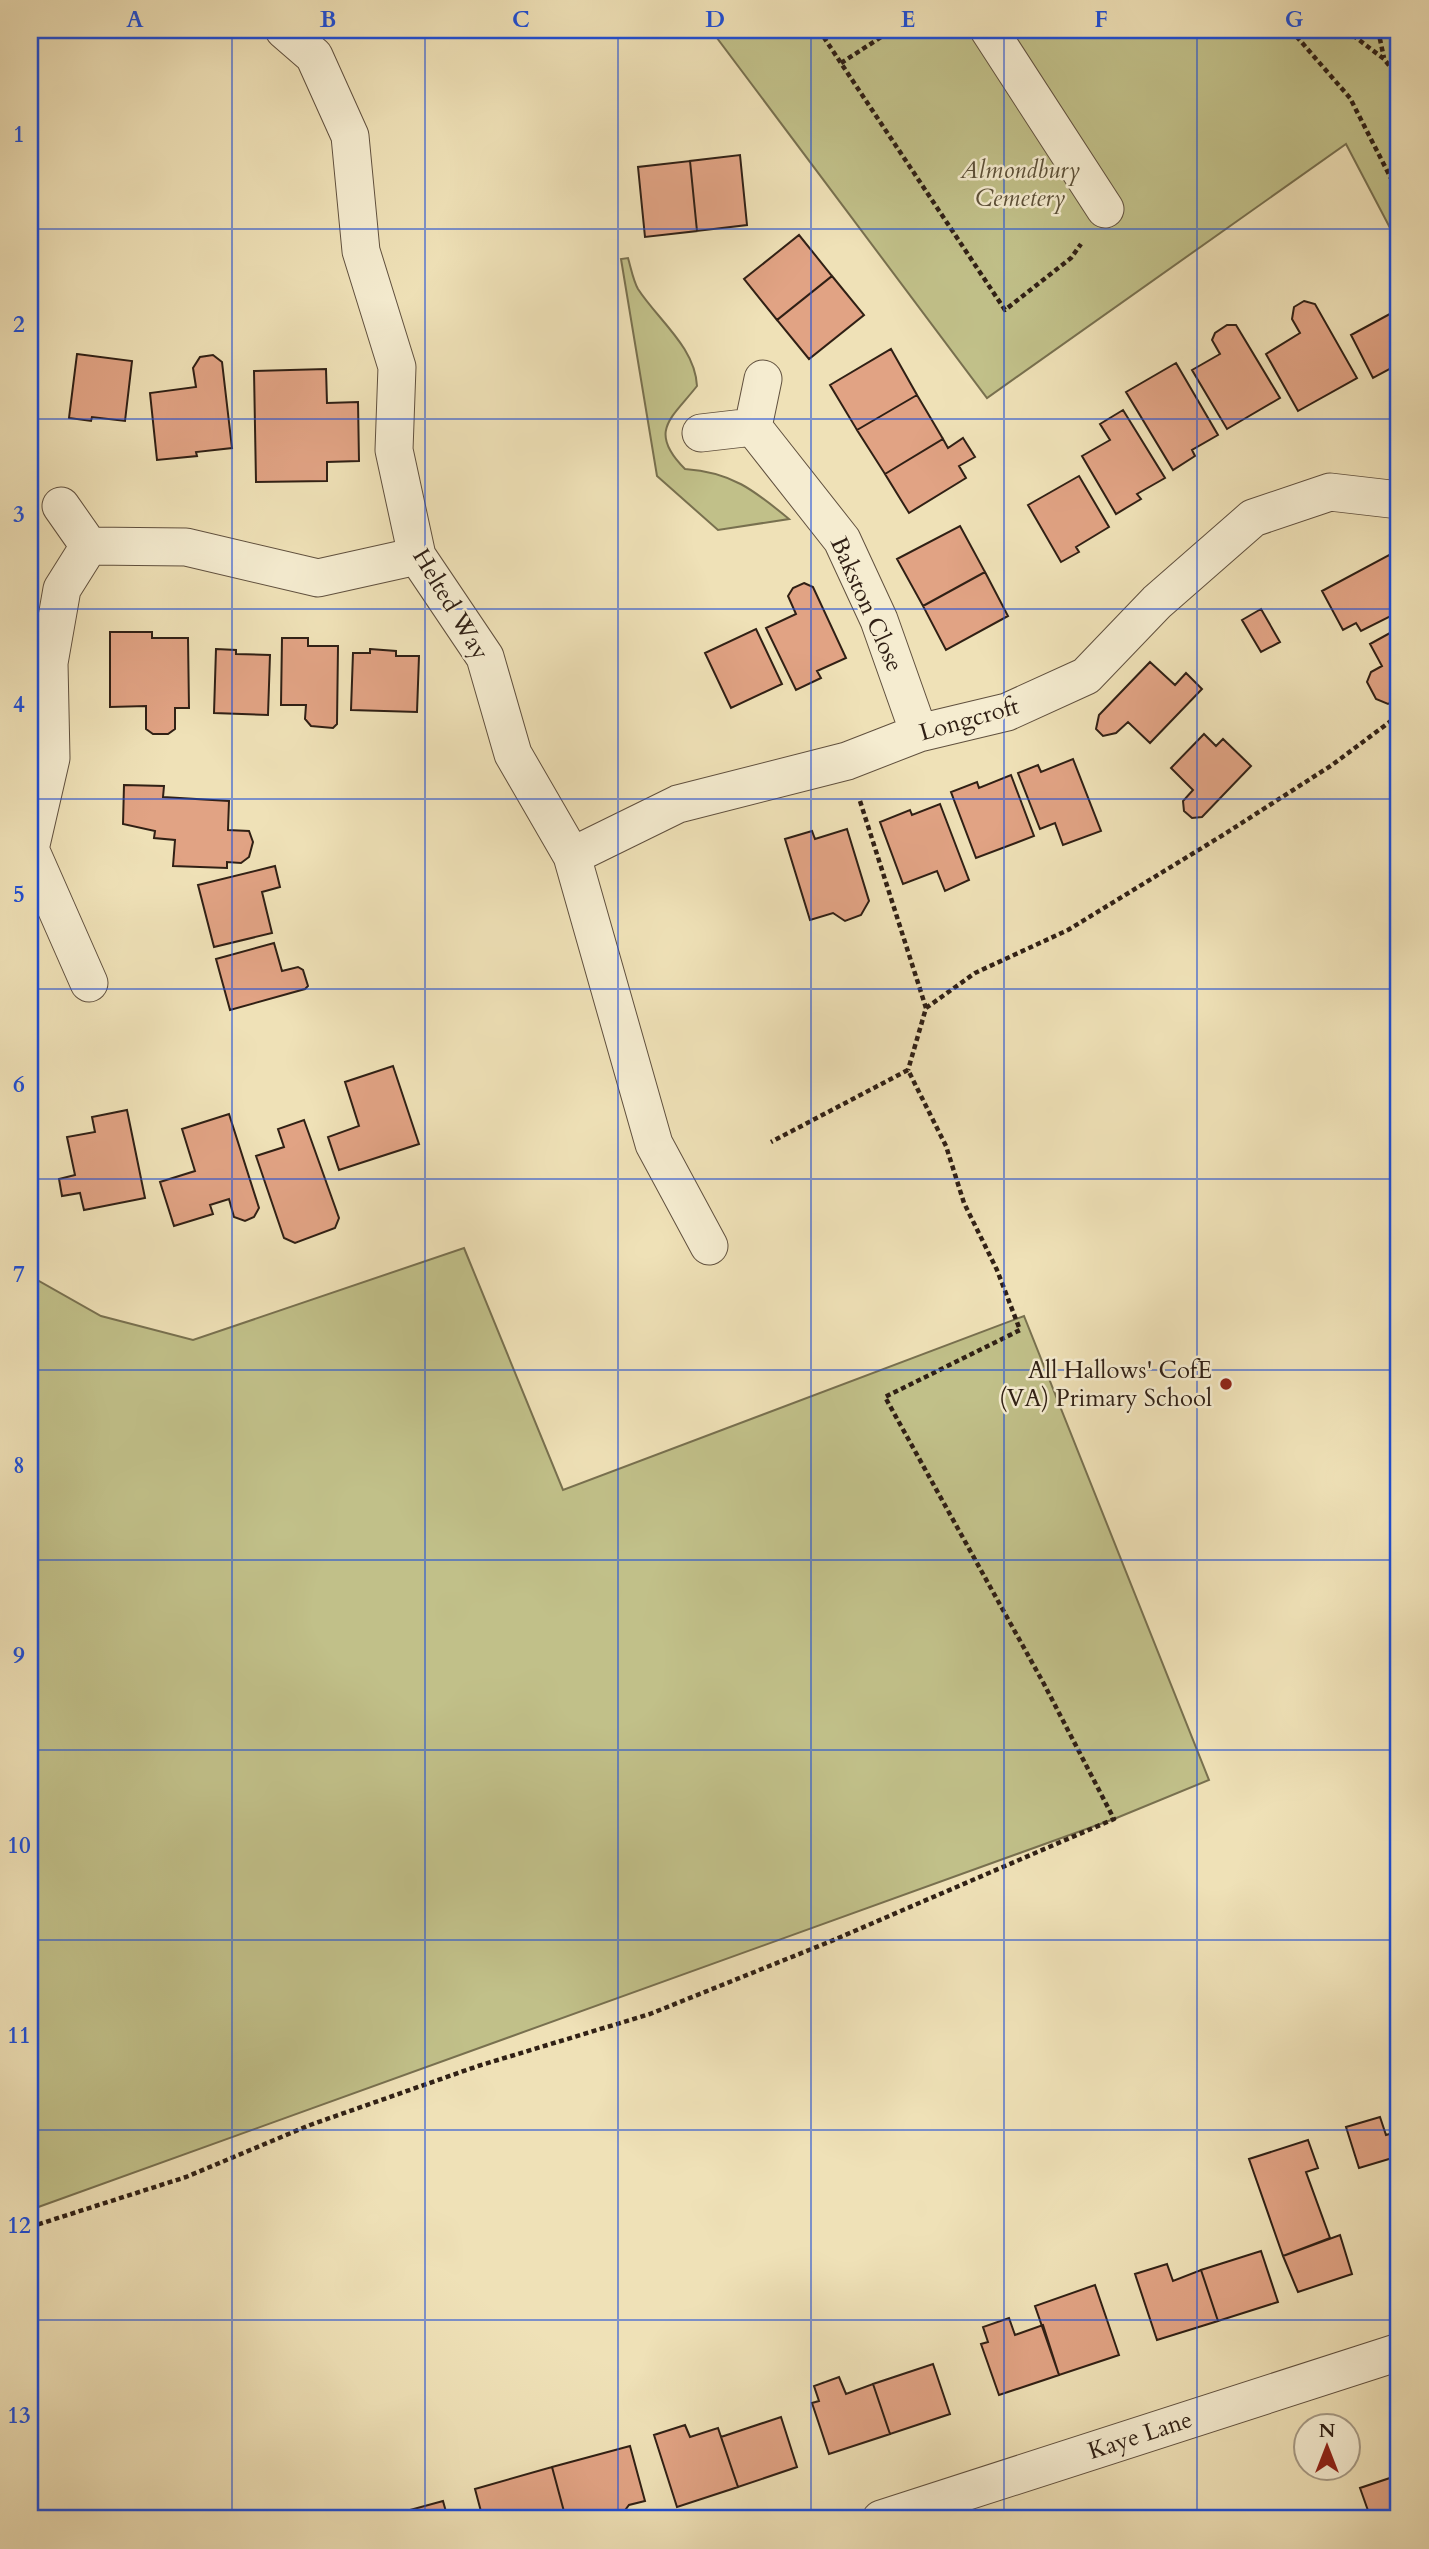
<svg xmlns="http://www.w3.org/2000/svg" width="1429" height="2549" font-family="Cardo,serif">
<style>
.green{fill:#c1c089;stroke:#78704f;stroke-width:2}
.building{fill:#e1a384;stroke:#302015;stroke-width:2}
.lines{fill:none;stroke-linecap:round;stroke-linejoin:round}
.minor-casing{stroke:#60503e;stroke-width:39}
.path{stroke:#302015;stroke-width:4.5;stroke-dasharray:5 3.5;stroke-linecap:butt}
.minor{stroke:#f5ecd0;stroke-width:37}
.grid{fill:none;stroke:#1d4ed8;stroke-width:2;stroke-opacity:0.55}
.poi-dot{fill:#8f2418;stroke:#f5ecd0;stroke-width:2.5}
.labels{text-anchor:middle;stroke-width:5;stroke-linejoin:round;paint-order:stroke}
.park-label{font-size:24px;font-style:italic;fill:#5c5038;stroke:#f5ecd0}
.street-label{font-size:24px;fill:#302015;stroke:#f5ecd0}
.poi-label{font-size:24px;fill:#302015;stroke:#f5ecd0;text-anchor:end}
.neatline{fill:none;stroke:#1d4ed8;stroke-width:2.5}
.grid-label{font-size:23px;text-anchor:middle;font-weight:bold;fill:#1d4ed8}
</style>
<rect width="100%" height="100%" fill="#efe1b7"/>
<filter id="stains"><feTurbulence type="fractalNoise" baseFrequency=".00286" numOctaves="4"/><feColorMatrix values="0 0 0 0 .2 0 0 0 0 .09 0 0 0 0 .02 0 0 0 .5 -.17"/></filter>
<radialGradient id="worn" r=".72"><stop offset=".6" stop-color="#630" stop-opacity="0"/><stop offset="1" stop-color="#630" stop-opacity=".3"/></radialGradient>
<path class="green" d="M711 30H1399V245L1346 144 987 398Z
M628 258C631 268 633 280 638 289 658 320 695 347 697 386 672 418 647 431 685 469 731 472 754 490 789 519L718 530 657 476 621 259Z
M464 1248 563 1490 1024 1316 1209 1780 1114 1819 30 2210V1276L101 1316 193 1340Z"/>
<path class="building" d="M740 155 747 225 697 231 690 161Z
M690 161 697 231 645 237 638 167Z
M799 235 832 276 777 320 744 279Z
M832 276 864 315 809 359 777 320Z
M1304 301 1315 304 1357 378 1298 411 1266 354 1300 333 1292 319 1294 307Z
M1399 309V364L1373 378 1351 335Z
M1227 325H1236L1280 398 1227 429 1192 370 1220 354 1212 340 1215 333Z
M891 349 917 395 857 430 830 385Z
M77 354 132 361 125 421 92 417 91 421 69 418Z
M213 355 222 362 232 448 196 452 197 456 157 460 150 393 196 387 193 368 200 357Z
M1176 363 1218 435 1192 450 1195 456 1173 470 1126 392Z
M326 369 327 403 358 402 359 461 327 462V481L256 482 254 371Z
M917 395 943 439 885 474 857 430Z
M1123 410 1165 478 1137 494 1141 499 1116 514 1082 456 1110 440 1100 424Z
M963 438 975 457 959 466 966 478 909 513 885 474 943 439 948 448Z
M1079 476 1109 527 1076 547 1079 552 1061 562 1028 505Z
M960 526 985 572 923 606 897 559Z
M1389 555 1399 573V612L1361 631 1356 623 1343 630 1322 591Z
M985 572 1008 616 946 650 923 606Z
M804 583 813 587 846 658 817 671 821 678 796 690 766 628 796 614 788 596 793 588Z
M1261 609 1280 642 1261 652 1242 620Z
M1399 628V697L1388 704 1376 699 1367 682 1371 672 1382 666 1370 644Z
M756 629 782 684 731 708 705 653Z
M110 632H152V638H188L189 708H175V729L168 734H153L146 729V706L110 707Z
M282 638H308V646H338L337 724 333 728 311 726 305 719 306 705H281Z
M216 649 236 650V654L270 655 268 715 214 713Z
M370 649 396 651V656H419L417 712 351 710 353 653H370Z
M1150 662 1175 685 1186 673 1202 689 1150 743 1128 722 1116 733 1103 736 1096 729 1099 715Z
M1204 734 1216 746 1223 739 1251 766 1202 817 1192 818 1184 811 1183 801 1193 790 1171 768Z
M1073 759 1101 831 1063 845 1055 823 1040 829 1018 773 1038 765 1041 772Z
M1011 775 1034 836 976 858 951 792 977 782 979 788Z
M124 785 164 786 163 797 229 801 228 830 249 831 253 842 249 857 241 863 227 862V868L173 866 175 840 154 838 155 831 123 824Z
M940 804 969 880 945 891 937 871 903 884 880 822 910 810 912 815Z
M847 829 869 901 861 915 845 921 833 913 810 920 785 839 812 831 815 839Z
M275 866 280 887 262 892 272 933 214 947 198 885Z
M274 943 282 971 298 967 303 970 308 986 305 989 230 1010 216 959Z
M393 1066 419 1144 339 1170 328 1137 359 1126 345 1082Z
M127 1110 145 1198 84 1210 80 1193 62 1196 59 1179 75 1175 67 1137 95 1132 92 1117Z
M229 1114 259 1208 254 1217 245 1221 234 1217 229 1199 210 1205 213 1214 174 1226 160 1182 195 1171 182 1129Z
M304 1120 339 1218 335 1228 295 1243 284 1238 256 1156 284 1147 278 1129Z
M1380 2117 1386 2135 1393 2133 1399 2156 1359 2168 1346 2127Z
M1308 2140 1318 2168 1306 2172 1330 2238 1283 2256 1249 2159Z
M1340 2235 1352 2274 1298 2292 1283 2256Z
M1261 2251 1278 2302 1218 2321 1201 2270Z
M1167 2264 1173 2281 1201 2270 1218 2321 1157 2340 1135 2274Z
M1095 2285 1119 2355 1059 2375 1035 2306Z
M1009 2318 1015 2335 1043 2325 1059 2375 999 2395 981 2344 988 2342 983 2327Z
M933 2364 950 2414 890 2434 873 2384Z
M839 2377 846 2394 873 2384 890 2434 829 2454 812 2403 819 2401 814 2386Z
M781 2417 797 2467 738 2487 721 2437Z
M685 2425 690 2437 718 2428 738 2487 677 2507 654 2435Z
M630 2446 645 2501 629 2505 623 2513 612 2518 603 2513 582 2519H566L552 2467Z
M552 2467 566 2519H483L475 2489Z
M1399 2475V2519H1371L1360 2488Z
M443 2501 448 2519H377Z"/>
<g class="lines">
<defs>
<path id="minor" d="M284 30 314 56 350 136 361 251 397 367 394 450 417 556 485 657 513 754 572 856 654 1144 709 1246
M989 30 1105 209
M753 427 842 540 879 620 919 733
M753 427 763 379
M701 433 753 427
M61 506 89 546
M572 856 678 804 847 761 919 733 1007 712 1086 676 1157 602 1253 518 1330 492 1399 500
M89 983 30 849 51 758 49 663 62 589 89 546 186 547 318 578 417 556
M881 2519 1399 2352"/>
</defs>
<use href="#minor" class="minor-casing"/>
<path class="path" d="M819 30 1005 310 1071 258 1081 244
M1291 30 1350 98 1399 194
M1346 30 1384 59 1399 78
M1378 30 1384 58
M841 63 892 30
M860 801 926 1008 908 1070
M926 1008 975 973 1068 930 1223 835 1332 765 1399 715
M30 2227 186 2177 310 2125 478 2066 650 2014 829 1942 1114 1819 1044 1684 885 1397 1020 1330 997 1270 964 1203 946 1146 908 1070 771 1142"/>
<use href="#minor" class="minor"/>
</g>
<path class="grid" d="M232 30V2519M425 30V2519M618 30V2519M811 30V2519M1004 30V2519M1197 30V2519M30 229H1399M30 419H1399M30 609H1399M30 799H1399M30 989H1399M30 1179H1399M30 1370H1399M30 1560H1399M30 1750H1399M30 1940H1399M30 2130H1399M30 2320H1399"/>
<circle class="poi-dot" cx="1226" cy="1384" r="7"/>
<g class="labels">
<g class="park-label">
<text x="1020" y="178">Almondbury<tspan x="1020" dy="28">Cemetery</tspan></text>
</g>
<g class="street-label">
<text transform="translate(451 604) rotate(59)" y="8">Helted Way</text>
<text transform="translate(867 604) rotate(66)" y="8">Bakston Close</text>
<text transform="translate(969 719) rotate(-16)" y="8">Longcroft</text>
<text transform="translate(1140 2435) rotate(-18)" y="8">Kaye Lane</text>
</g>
<g class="poi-label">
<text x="1212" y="1378">All Hallows' CofE<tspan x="1212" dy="28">(VA) Primary School</tspan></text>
</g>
</g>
<rect width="1429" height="2549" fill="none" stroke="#efe1b7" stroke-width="77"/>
<g transform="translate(1327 2447)"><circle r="33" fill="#f5ecd0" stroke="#a69a85" stroke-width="2"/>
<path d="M0-5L12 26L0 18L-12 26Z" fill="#8f2418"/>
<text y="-10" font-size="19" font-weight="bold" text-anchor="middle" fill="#302015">N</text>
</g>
<rect x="38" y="38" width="1352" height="2472" class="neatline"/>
<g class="grid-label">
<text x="135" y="27">A</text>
<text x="328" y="27">B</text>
<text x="521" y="27">C</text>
<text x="715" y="27">D</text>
<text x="908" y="27">E</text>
<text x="1101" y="27">F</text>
<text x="1294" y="27">G</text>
<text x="19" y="142">1</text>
<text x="19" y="332">2</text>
<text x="19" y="522">3</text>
<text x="19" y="712">4</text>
<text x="19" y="902">5</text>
<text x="19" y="1092">6</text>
<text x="19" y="1282">7</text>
<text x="19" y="1473">8</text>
<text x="19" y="1663">9</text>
<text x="19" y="1853">10</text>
<text x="19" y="2043">11</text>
<text x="19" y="2233">12</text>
<text x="19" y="2423">13</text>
</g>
<rect width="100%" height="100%" filter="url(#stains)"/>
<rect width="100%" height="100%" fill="url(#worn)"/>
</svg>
